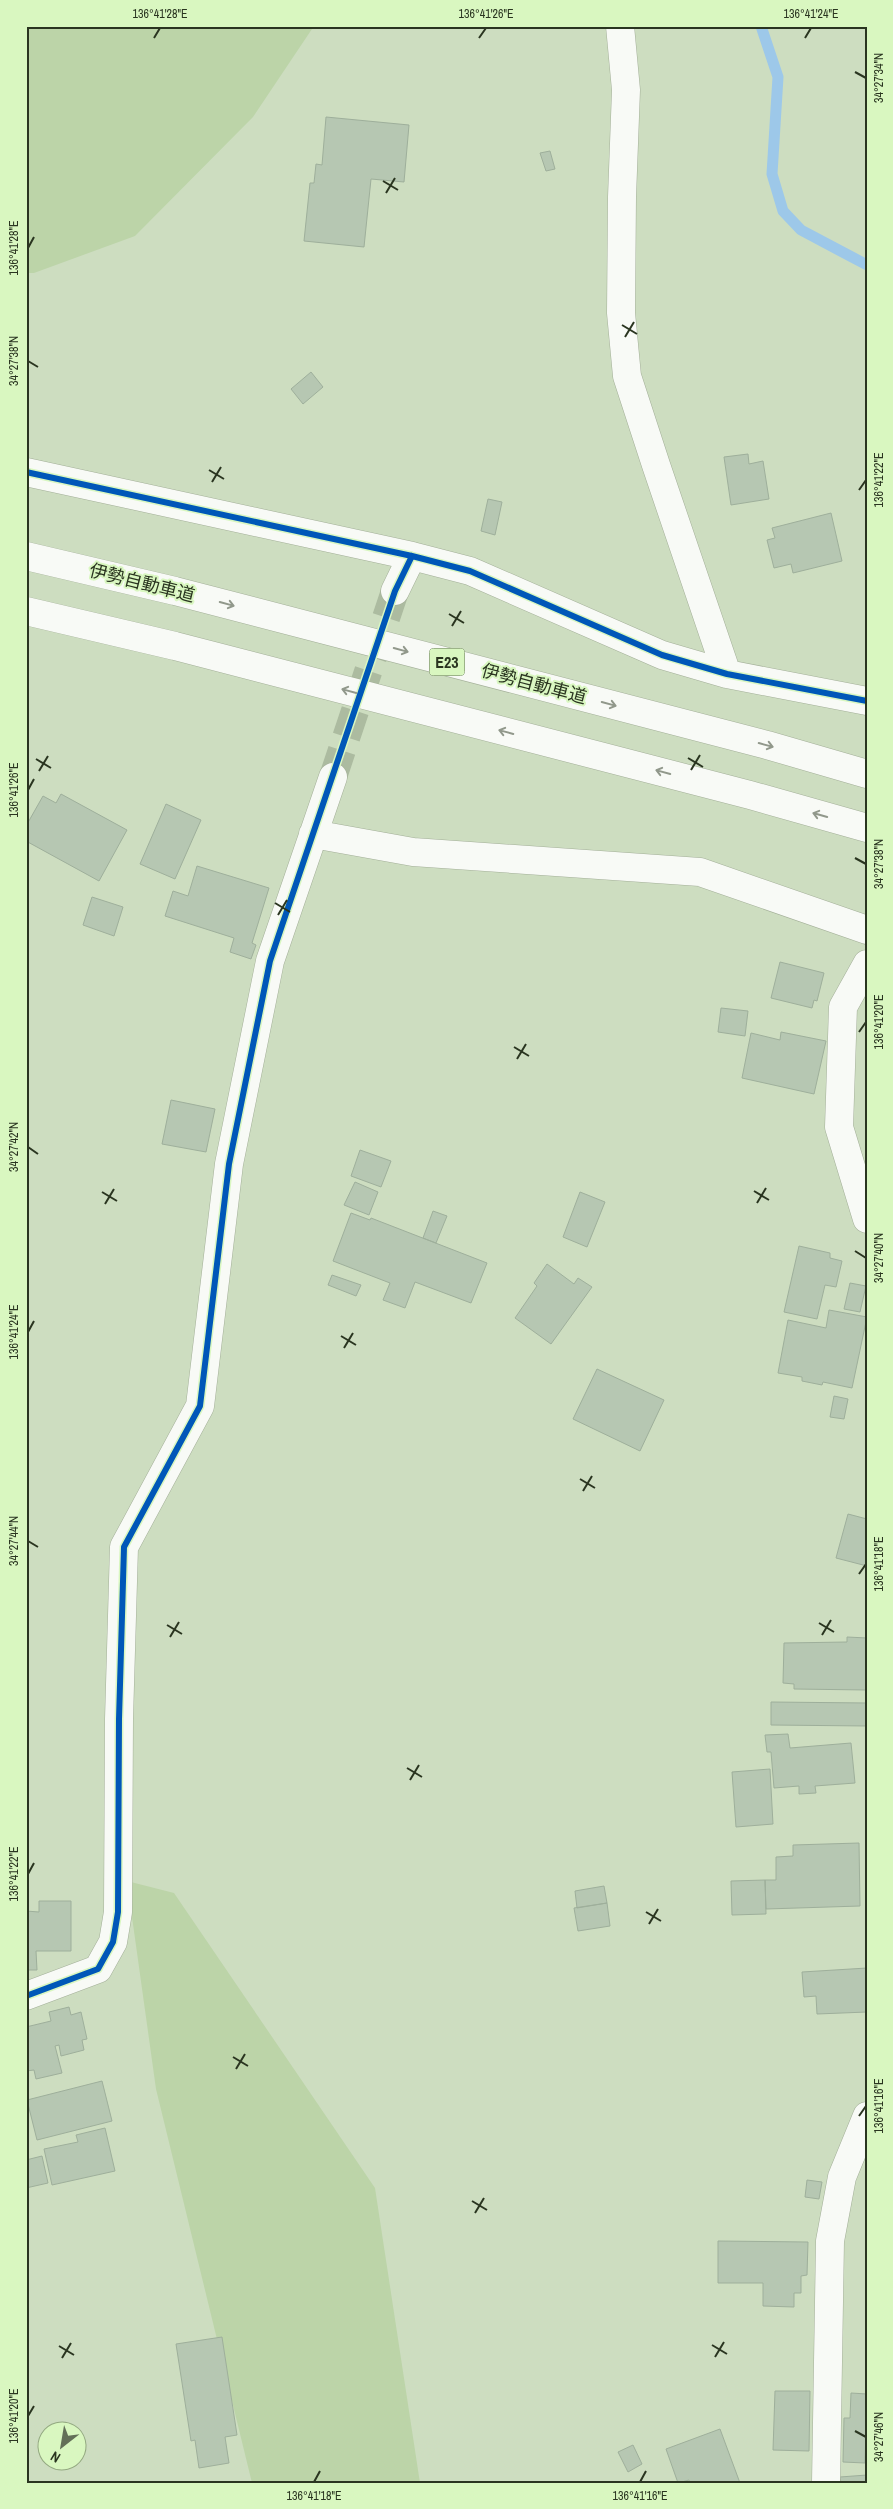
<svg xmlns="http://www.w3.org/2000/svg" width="893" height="2509" font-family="'Archivo Narrow','Noto Sans JP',sans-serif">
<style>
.green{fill:#bcd4a8}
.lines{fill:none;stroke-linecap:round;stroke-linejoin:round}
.stream{stroke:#9dc8e9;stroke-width:11}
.building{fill:#b6c7b2;stroke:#9eaf9b}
.street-tunnel{stroke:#acbba0;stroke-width:28;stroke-dasharray:28 14;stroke-linecap:butt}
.street-casing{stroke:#a3af98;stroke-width:29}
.highway-casing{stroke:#a3af98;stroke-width:29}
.street{stroke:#f8faf6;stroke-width:28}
.highway{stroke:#f8faf6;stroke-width:28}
.cycleway-casing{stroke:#d9f7c0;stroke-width:9}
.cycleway{stroke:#0057b8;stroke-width:6}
.oneway{stroke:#91988b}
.ticks{fill:none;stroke:#2a3520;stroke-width:2}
.labels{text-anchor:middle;stroke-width:4;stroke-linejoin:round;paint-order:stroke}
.shield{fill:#d9f7c0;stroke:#5e6f50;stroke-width:1}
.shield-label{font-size:16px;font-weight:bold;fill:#2a3520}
.street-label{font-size:18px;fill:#2a3520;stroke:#d9f7c0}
.neatline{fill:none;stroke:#2a3520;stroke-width:2}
.ticks-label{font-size:12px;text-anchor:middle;fill:#2a3520}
</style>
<rect width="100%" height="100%" fill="#cdddc0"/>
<path class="green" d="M26 26H314L253 117 135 236 34 273H26Z
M127 1881 174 1893 375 2188 420 2483H252L156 2089Z"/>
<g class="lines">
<path class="stream" d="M761 26 778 77 772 174 783 211 801 230 867 265"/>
</g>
<path class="building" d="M326 117 409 125 404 182 371 179 364 247 304 241 310 183H314L316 164 322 165Z
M550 151 555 169 546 171 540 153Z
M311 372 323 387 303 404 291 389Z
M748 454 749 464 763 461 769 499 731 505 724 457Z
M488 499 502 502 495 535 481 531Z
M831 513 842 561 793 573 791 564 774 568 767 540 775 538 772 528Z
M61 794 127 830 99 881 26 841V826L43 796 56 803Z
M166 804 201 820 175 879 140 864Z
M197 866 269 888 252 943 256 945 251 959 230 952 234 938 165 916 173 891 188 896Z
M92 897 123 907 114 936 83 925Z
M780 962 824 973 817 1001 814 1000 812 1008 771 998Z
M721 1008 748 1011 745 1036 718 1032Z
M781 1032 826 1041 814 1094 742 1078 751 1033 780 1040Z
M171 1100 215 1109 206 1152 162 1144Z
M360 1150 391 1161 381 1187 351 1176Z
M355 1182 378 1192 369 1215 344 1205Z
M580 1192 605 1202 587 1247 563 1237Z
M433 1211 447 1216 436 1243 423 1238Z
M351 1213 370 1220 371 1218 487 1263 471 1303 415 1282 405 1308 383 1300 390 1283 333 1261Z
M799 1246 830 1253V1258L842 1261 836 1287 825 1285 817 1319 784 1312Z
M547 1264 574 1284 578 1278 592 1287 551 1344 515 1318 537 1286 534 1283Z
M332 1275 361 1285 356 1296 328 1285Z
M850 1283 866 1286 860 1312 844 1309Z
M829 1310 867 1317 852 1388 823 1382 822 1385 802 1381V1377L778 1373 788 1320 826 1328Z
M597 1369 664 1400 640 1451 573 1419Z
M834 1396 848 1399 844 1419 830 1417Z
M848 1514 867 1519V1566L836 1558Z
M847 1637 867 1638V1690L794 1689V1684L783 1683 784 1643 847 1642Z
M771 1702 867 1703V1726L771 1725Z
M788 1734 790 1748 851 1743 855 1783 815 1786 816 1793 799 1794V1786L774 1788 771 1752H767L765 1735Z
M770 1769 773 1824 736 1827 732 1772Z
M859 1843 860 1906 766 1909 765 1880H776V1857L793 1856V1845Z
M765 1880 766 1914 732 1915 731 1881Z
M604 1886 607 1903 577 1908 575 1891Z
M39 1901H71V1951H36L37 1970H26V1911L39 1912Z
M607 1903 610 1926 578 1931 574 1908Z
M867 1968V2012L817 2014 816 1996 804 1997 802 1972Z
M69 2007 71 2015 81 2012 87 2039 82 2040 84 2050 61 2056 59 2045 55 2046 62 2073 36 2079 34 2070 26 2071V2027L51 2021 49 2012Z
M102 2081 112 2121 37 2140 27 2100Z
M105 2128 115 2171 52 2185 44 2149 78 2142 76 2135Z
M42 2156 48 2183 26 2188V2160Z
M807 2180 822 2182 819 2199 805 2197Z
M718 2241 808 2242 807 2275 801 2276V2293H794V2307L763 2306V2283H718Z
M222 2337 237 2435 225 2437 229 2463 199 2468 195 2440 191 2441 176 2344Z
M775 2391H810L809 2451 773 2450Z
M851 2393 867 2394 865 2463 843 2462 844 2418H850Z
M720 2429 740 2483H690L689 2480 678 2483 666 2449Z
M633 2445 642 2464 628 2472 618 2452Z
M867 2475V2483H841L840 2477Z"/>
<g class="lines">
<path class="street-tunnel" d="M333 777 395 591"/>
<defs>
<path id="street" d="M620 26 626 90 622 197 621 313 627 376 656 465 727 674
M26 472 412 556 470 571 662 655 727 674 867 701
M395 591 412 556
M313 834 413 852 700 872 867 930
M867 964 843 1007 839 1127 867 1219
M26 1996 98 1969 113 1942 118 1912 119 1719 124 1547 200 1406 229 1164 270 961 333 777
M826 2483 830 2241 842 2177 867 2116"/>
<path id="highway" d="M26 556 175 591 767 745 867 774
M26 611 175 646 750 795 867 828"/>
</defs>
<use href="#street" class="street-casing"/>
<use href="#highway" class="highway-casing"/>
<use href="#street" class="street"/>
<use href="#highway" class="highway"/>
<defs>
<path id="cycleway" d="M26 472 412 556 470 571 662 655 727 674 867 701
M26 1996 98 1969 113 1942 118 1912 119 1719 124 1547 200 1406 229 1164 270 961 395 591 412 556"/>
</defs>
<use href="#cycleway" class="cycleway-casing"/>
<use href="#cycleway" class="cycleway"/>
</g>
<defs><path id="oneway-shaft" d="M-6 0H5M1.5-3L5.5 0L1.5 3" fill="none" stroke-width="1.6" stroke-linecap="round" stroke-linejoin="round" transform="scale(1.25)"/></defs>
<g class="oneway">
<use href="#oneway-shaft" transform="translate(227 604) rotate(15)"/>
<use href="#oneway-shaft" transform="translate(401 650) rotate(15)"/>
<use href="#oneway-shaft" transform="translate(349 691) rotate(-165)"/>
<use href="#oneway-shaft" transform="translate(609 704) rotate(15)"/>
<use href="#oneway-shaft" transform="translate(506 732) rotate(-165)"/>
<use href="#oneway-shaft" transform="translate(766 745) rotate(15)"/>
<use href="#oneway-shaft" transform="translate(663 772) rotate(-165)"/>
<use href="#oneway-shaft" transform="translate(820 815) rotate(-164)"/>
</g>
<path class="ticks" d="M154 38 160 28M479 38 486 28M805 38 811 28M855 72 866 78M383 181 398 190M386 193 395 178M28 248 34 237M622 325 637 334M625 337 634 322M28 361 38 367M209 470 224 479M212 482 221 467M859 490 866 480M449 614 464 623M452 626 461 611M688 758 703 767M36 759 51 768M691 770 700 755M39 771 48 756M28 790 34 779M855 858 866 864M275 903 290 912M278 915 287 900M859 1032 866 1022M514 1047 529 1056M517 1059 526 1044M28 1147 38 1154M754 1191 769 1200M102 1192 117 1201M757 1203 766 1188M105 1204 114 1189M855 1251 866 1258M28 1332 34 1321M341 1336 356 1345M344 1348 353 1333M580 1479 595 1488M583 1491 592 1476M28 1541 38 1547M859 1574 866 1564M819 1623 834 1632M167 1625 182 1634M822 1635 831 1620M170 1637 179 1622M407 1768 422 1777M410 1780 419 1765M28 1874 34 1863M646 1912 661 1921M649 1924 658 1909M233 2057 248 2066M236 2069 245 2054M859 2116 866 2106M472 2201 487 2210M475 2213 484 2198M712 2345 727 2354M59 2346 74 2355M715 2357 724 2342M62 2358 71 2343M28 2416 34 2406M855 2431 866 2437M314 2482 320 2471M640 2482 646 2471"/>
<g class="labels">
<rect class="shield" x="429.5" y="648.5" width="35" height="27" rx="4"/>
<g class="shield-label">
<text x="447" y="668">E23</text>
</g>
<g class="street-label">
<text transform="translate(142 583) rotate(14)" y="6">伊勢自動車道</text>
<text transform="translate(534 684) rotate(15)" y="6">伊勢自動車道</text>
</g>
</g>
<rect width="893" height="2509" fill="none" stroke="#d9f7c0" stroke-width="55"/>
<g transform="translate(62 2446) rotate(211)"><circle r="24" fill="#d9f7c0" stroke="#93a980"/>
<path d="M0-4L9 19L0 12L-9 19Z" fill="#637058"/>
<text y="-8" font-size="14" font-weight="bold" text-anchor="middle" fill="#2a3520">N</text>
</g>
<rect x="28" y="28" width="838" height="2454" class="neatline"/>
<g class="ticks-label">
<text x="160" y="18">136°41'28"E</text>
<text x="486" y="18">136°41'26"E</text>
<text x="811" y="18">136°41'24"E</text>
<text transform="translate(879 78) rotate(-90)" y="4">34°27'34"N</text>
<text transform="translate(14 248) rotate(-90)" y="4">136°41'28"E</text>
<text transform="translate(14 361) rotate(-90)" y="4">34°27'38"N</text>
<text transform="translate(879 480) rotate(-90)" y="4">136°41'22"E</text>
<text transform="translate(14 790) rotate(-90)" y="4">136°41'26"E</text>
<text transform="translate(879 864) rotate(-90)" y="4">34°27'38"N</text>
<text transform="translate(879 1022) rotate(-90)" y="4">136°41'20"E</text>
<text transform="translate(14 1147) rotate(-90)" y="4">34°27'42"N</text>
<text transform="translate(879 1258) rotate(-90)" y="4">34°27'40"N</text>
<text transform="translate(14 1332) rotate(-90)" y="4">136°41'24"E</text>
<text transform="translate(14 1541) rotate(-90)" y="4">34°27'44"N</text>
<text transform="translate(879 1564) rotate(-90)" y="4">136°41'18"E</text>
<text transform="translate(14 1874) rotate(-90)" y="4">136°41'22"E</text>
<text transform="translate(879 2106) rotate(-90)" y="4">136°41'16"E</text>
<text transform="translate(14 2416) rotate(-90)" y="4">136°41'20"E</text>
<text transform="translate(879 2437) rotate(-90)" y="4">34°27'46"N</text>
<text x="314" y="2500">136°41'18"E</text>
<text x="640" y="2500">136°41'16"E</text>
</g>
</svg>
